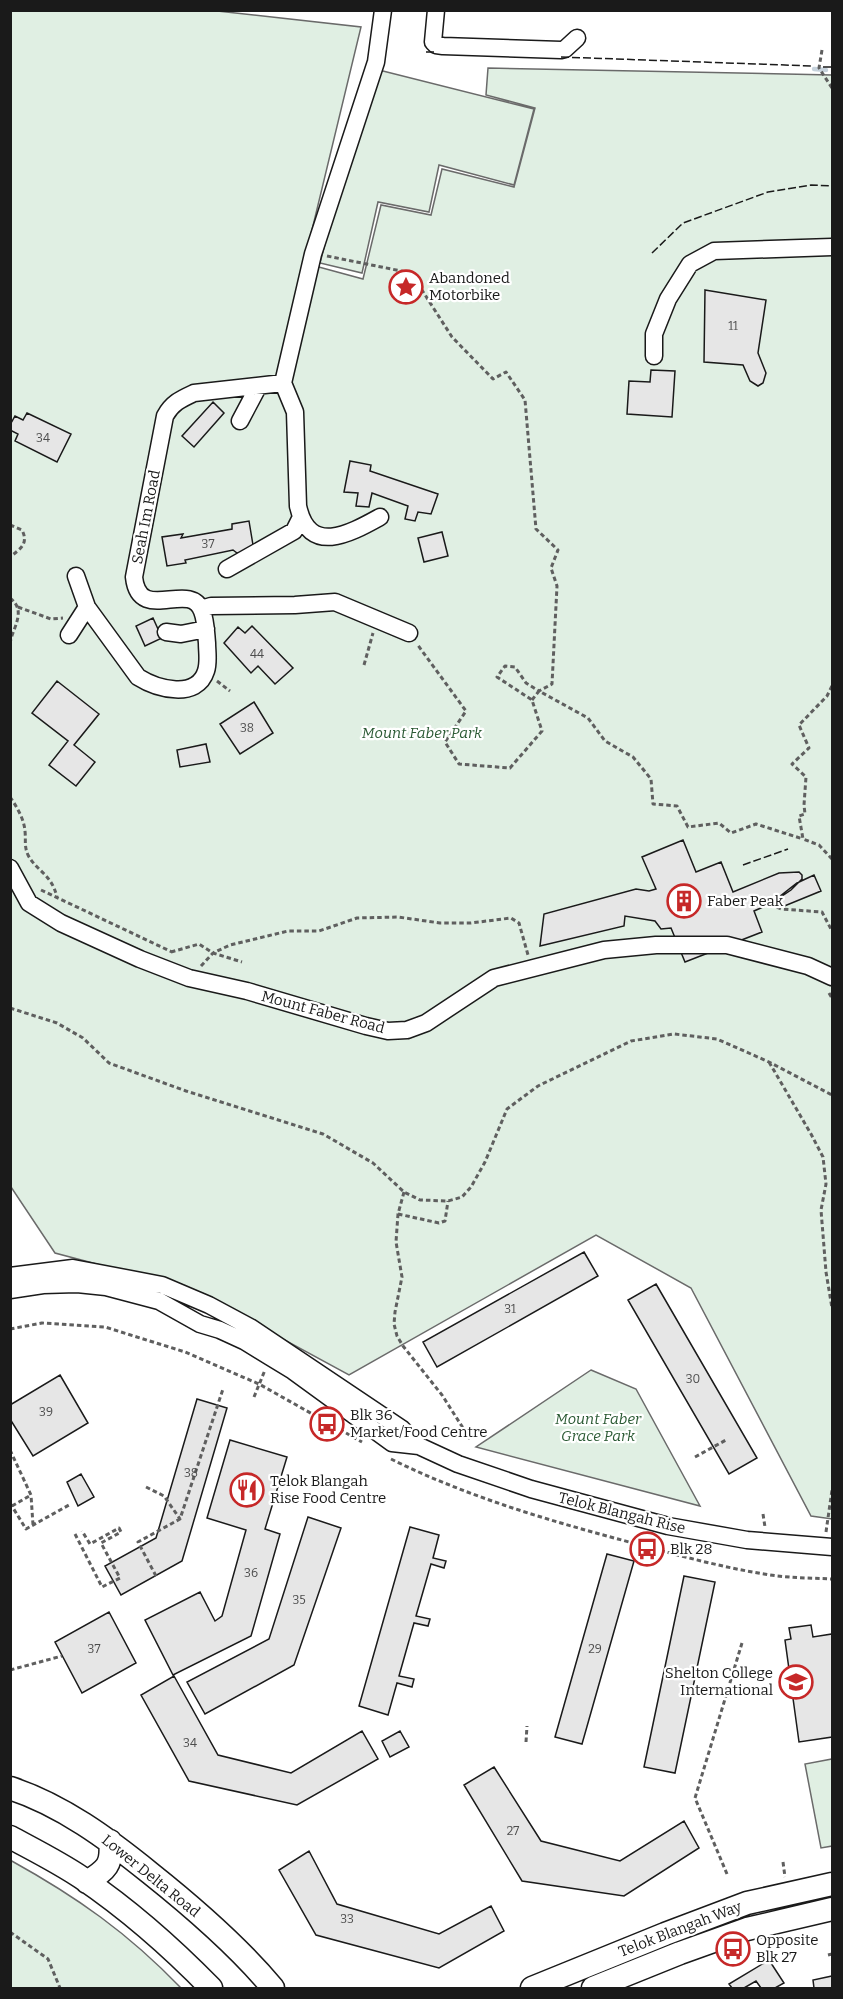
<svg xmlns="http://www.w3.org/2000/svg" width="843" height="1999" font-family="Bitter,serif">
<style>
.green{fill:#e0efe3;stroke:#6a6a6a;stroke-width:1.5}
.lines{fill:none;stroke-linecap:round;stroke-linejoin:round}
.stream{stroke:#c6d2dc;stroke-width:4.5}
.building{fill:#e6e6e6;stroke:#1a1a1a;stroke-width:1.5}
.minor-casing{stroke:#1a1a1a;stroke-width:19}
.major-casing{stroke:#1a1a1a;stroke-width:25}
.path{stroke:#5f5f5f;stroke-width:3;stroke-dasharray:4.5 3;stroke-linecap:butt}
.minor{stroke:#fff;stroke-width:16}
.major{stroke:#fff;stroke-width:22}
.fence{stroke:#1a1a1a;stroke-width:1.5;stroke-dasharray:8 3;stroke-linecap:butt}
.labels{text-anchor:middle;stroke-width:4.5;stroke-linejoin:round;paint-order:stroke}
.number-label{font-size:12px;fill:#4d4d4d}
.poi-label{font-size:15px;fill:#1a1a1a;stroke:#fff;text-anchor:start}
.street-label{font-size:15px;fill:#1a1a1a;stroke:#fff}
.park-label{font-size:15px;font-style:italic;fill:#2b5a34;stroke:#fff}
</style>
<rect width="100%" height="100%" fill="#fff"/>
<path class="green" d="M208 10 361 27 304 263 363 279 381 205 431 215 442 169 514 187 535 108 486 95 488 68 832 75V1519L811 1516 691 1288 596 1235 349 1375 191 1289 55 1253 11 1187 10 11Z
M371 68 534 109 514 185 439 165 429 212 378 202 362 273 320 263Z
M591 1370 636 1389 700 1506 476 1447Z
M832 1759V1846L821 1848 805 1764Z
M10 1860C77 1897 128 1933 181 1988H11Z"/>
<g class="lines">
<path class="stream" d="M814 69 826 70"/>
</g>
<path class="building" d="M705 290 766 300 758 353 766 373 763 383 758 386 750 381 743 365 704 362Z
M651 370 675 371 672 417 627 414 629 381 650 382Z
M213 402 224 413 194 447 182 436Z
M27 413 71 434 57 462 15 441 18 434 10 430V425L15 416 23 420Z
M350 461 371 465 370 471 438 494 431 514 418 512 415 521 405 519 408 506 372 493 369 507 356 506 358 493 344 492Z
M249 521 254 551 237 553 233 550 185 560 186 563 167 566 162 537 183 534 181 538 232 529V524Z
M442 532 448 556 424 562 418 538Z
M153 618 162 638 145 646 136 626Z
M252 626 293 668 275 684 258 666 251 673 224 643 238 627 245 633Z
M57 681 99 714 74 745 95 762 76 786 49 765 68 741 32 713Z
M254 702 273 733 240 754 220 724Z
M206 744 210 762 180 767 177 750Z
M683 840 696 872 721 862 733 892 779 873 799 872 802 875V879L791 890 770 904 754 911 762 932 685 962 671 928 661 929 655 921 625 916 624 926 540 946 544 914 636 889 649 891 656 889 642 857Z
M814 875 821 891 782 907 779 897 797 883Z
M584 1252 598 1276 437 1367 423 1342Z
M656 1284 757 1458 729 1474 628 1300Z
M60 1375 88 1423 33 1456 10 1419V1405Z
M197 1399 227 1408 182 1561 121 1595 105 1566 156 1538Z
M230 1440 287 1457 265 1529 280 1534 251 1636 173 1675 145 1620 200 1592 215 1621 222 1616 246 1530 207 1518Z
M81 1474 94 1497 78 1506 67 1482Z
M308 1517 341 1528 294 1665 205 1714 187 1682 269 1639Z
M410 1527 439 1535 433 1558 446 1561 444 1568 431 1564 416 1616 430 1619 428 1626 414 1623 399 1676 414 1679 412 1687 397 1683 388 1715 359 1706Z
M607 1554 634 1561 582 1744 555 1737Z
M684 1576 715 1582 675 1773 644 1767Z
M109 1612 136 1663 82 1693 55 1642Z
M811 1625 813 1637 832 1634V1737L799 1742 785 1640 791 1639 789 1628Z
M174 1676 218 1755 291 1773 362 1731 378 1759 297 1805 189 1781 141 1695Z
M400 1731 409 1747 390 1757 382 1741Z
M494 1767 541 1841 620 1861 684 1821 699 1848 624 1896 522 1881 464 1785Z
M309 1851 337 1904 439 1934 491 1906 504 1931 439 1968 316 1935 279 1870Z
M769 1960 784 1983 775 1988H761L756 1981 744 1988H732L729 1984Z
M832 1976V1988H814L813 1980Z"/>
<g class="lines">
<defs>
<path id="minor" d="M436 10 433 42 436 45 443 46 561 50 565 49 577 38
M654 356V334L668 299 690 264 714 251 832 247
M240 421 258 387
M380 517C351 533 309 557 298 506L295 412 283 383 313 254 376 62 383 10
M227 569 294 531 300 519
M76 576 87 607 138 677C157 689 197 700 206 671 209 662 207 652 207 643 206 633 206 621 202 611 190 579 139 625 134 577L165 416C172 403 181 399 194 393L283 383
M201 609 211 606 295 605 335 602 409 633
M166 632 181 634 206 629
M69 635 87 607
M10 868 29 903 61 923 140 959 189 978 247 991 366 1026 388 1031 407 1030 426 1023 494 978 604 950 656 945H727L808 966 832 977
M10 1276 73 1268 162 1285 209 1305 250 1327 402 1429 419 1446
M10 1290 43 1285 77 1284 106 1287 159 1301 200 1324 220 1330 244 1341 270 1357 293 1371 392 1443 419 1446 458 1464 531 1489 668 1526 747 1540 832 1547"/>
<path id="major" d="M10 1788C62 1805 108 1839 150 1873 194 1908 237 1945 273 1988
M10 1837C34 1850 60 1863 82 1878 129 1910 172 1948 211 1988
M87 1882C106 1870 113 1865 110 1841
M532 1988 665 1934 747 1903 832 1884
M593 1988 680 1953 747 1929 832 1909"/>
</defs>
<use href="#minor" class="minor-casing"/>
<use href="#major" class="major-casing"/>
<path class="path" d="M822 50 819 68 832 88
M327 256 411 273 452 337 493 379 506 372 525 400 536 529 558 550 551 568 557 586 552 684 539 691 526 683 515 667 505 666 497 677 532 700 542 731 510 768 459 764 445 742 466 711 417 644
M10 525 22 530C29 544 20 549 10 557
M10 598C27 611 13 627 10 643
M18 607 51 619 63 618
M10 653V662
M364 665 373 633
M217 681 230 691
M832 686 827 696 799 725 809 748 792 764 806 777 804 805 805 814 799 816 803 839 819 845 832 859
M532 700 539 691 588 718 605 741 633 757 651 779 653 804 677 806 688 827 719 823 731 833 756 824 803 839
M10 797C17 807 24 819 25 831 26 841 24 846 28 855 37 872 51 873 57 897
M41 890 172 952
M770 904 781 909 822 912 832 931
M171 952 199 944 213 953 242 962
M201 966 213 953 230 945 288 931H319L357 918 398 917 440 923H471L511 918 519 923 528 955
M829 993 832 998
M10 1008 57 1023 83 1038 109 1063 186 1091 323 1134 373 1163 404 1192 420 1200 448 1201 462 1197 471 1187 485 1162 507 1109 538 1086 631 1041 674 1034 717 1039 769 1062 832 1095
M769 1062 811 1134 823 1157 826 1184 821 1210 826 1272 832 1308
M404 1192 398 1214 396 1242 402 1277 395 1312 394 1324 397 1336 403 1346 442 1395 470 1439
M398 1214 439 1223 445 1221 448 1201
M10 1329 42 1323 105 1327 185 1352 259 1384 362 1442
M254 1397 265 1370
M10 1450 31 1495 33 1525
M695 1457 726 1440
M391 1459C464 1495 540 1518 618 1539 666 1552 715 1566 764 1574 787 1578 810 1578 832 1579
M146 1487 164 1496 180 1519
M10 1503 26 1529 69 1505
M12 1506 31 1495
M763 1514 765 1527
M826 1532 832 1490
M75 1534 102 1587 120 1578 101 1543 121 1532 119 1528 90 1544 82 1531
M156 1576 138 1542 180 1519 223 1389
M10 1670 62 1656
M526 1742 527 1726
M783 1862 785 1877
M727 1874 695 1798 742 1643
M10 1932 48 1959 60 1988
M828 1955 832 1954"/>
<use href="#minor" class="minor"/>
<use href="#major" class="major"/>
<path class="fence" d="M426 52H435
M561 57 813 66
M823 67H832
M652 253 683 223 768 192 811 185 832 186
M743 865 788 849"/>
</g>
<defs>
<symbol id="sight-ring" viewBox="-11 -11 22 22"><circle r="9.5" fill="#fff" stroke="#c62828" stroke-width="1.5"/><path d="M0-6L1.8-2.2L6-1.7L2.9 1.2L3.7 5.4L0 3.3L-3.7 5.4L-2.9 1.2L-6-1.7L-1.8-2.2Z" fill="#c62828"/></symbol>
<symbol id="building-ring" viewBox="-11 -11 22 22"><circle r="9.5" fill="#fff" stroke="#c62828" stroke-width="1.5"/><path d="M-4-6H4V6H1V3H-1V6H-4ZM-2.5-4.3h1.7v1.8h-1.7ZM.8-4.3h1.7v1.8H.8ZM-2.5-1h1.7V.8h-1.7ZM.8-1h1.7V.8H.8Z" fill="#c62828"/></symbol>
<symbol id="bus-ring" viewBox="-11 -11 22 22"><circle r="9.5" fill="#fff" stroke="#c62828" stroke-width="1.5"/><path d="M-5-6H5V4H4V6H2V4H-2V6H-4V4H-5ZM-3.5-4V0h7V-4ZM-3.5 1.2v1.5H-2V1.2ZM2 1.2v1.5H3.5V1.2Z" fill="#c62828"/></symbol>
<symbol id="restaurant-ring" viewBox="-11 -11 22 22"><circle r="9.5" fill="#fff" stroke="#c62828" stroke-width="1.5"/><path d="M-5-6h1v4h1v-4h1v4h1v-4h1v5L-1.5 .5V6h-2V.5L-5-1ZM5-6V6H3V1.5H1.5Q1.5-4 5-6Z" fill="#c62828"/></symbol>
<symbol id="school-ring" viewBox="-11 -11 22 22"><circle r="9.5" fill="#fff" stroke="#c62828" stroke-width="1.5"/><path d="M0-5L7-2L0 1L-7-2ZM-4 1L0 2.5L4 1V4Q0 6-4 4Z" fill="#c62828"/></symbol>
</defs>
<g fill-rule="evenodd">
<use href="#sight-ring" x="387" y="268" width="38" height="38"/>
<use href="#building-ring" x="665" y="882" width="38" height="38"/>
<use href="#bus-ring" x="308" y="1405" width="38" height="38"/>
<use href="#restaurant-ring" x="228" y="1471" width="38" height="38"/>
<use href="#bus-ring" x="628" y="1530" width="38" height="38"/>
<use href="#school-ring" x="777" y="1663" width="38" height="38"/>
<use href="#bus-ring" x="714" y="1930" width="38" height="38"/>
</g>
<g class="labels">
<g class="number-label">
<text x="733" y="330">11</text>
<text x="43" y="442">34</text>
<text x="208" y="548">37</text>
<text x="257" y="658">44</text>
<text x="247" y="732">38</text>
<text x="510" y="1313">31</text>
<text x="693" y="1383">30</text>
<text x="46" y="1416">39</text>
<text x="191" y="1477">38</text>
<text x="251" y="1577">36</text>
<text x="299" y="1604">35</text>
<text x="94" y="1653">37</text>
<text x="595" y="1653">29</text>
<text x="190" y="1747">34</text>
<text x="513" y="1835">27</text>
<text x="347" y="1923">33</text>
</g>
<g class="poi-label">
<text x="429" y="283">Abandoned<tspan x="429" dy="17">Motorbike</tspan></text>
<text x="707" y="906">Faber Peak</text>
<text x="350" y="1420">Blk 36<tspan x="350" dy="17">Market/Food Centre</tspan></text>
<text x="270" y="1486">Telok Blangah<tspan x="270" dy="17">Rise Food Centre</tspan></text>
<text x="670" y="1554">Blk 28</text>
<text x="773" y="1678" text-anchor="end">Shelton College<tspan x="773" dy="17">International</tspan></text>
<text x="756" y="1945">Opposite<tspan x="756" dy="17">Blk 27</tspan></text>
</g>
<g class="street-label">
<text transform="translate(146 517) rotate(-79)" y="5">Seah Im Road</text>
<text transform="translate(323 1012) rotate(15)" y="5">Mount Faber Road</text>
<text transform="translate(622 1513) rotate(14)" y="5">Telok Blangah Rise</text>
<text transform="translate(151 1876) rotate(39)" y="5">Lower Delta Road</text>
<text transform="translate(680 1929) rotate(-21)" y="5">Telok Blangah Way</text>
</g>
<g class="park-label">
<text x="422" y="738">Mount Faber Park</text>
<text x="598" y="1424">Mount Faber<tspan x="598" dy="17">Grace Park</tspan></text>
</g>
</g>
<rect width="843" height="1999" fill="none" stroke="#1a1a1a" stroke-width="24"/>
</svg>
